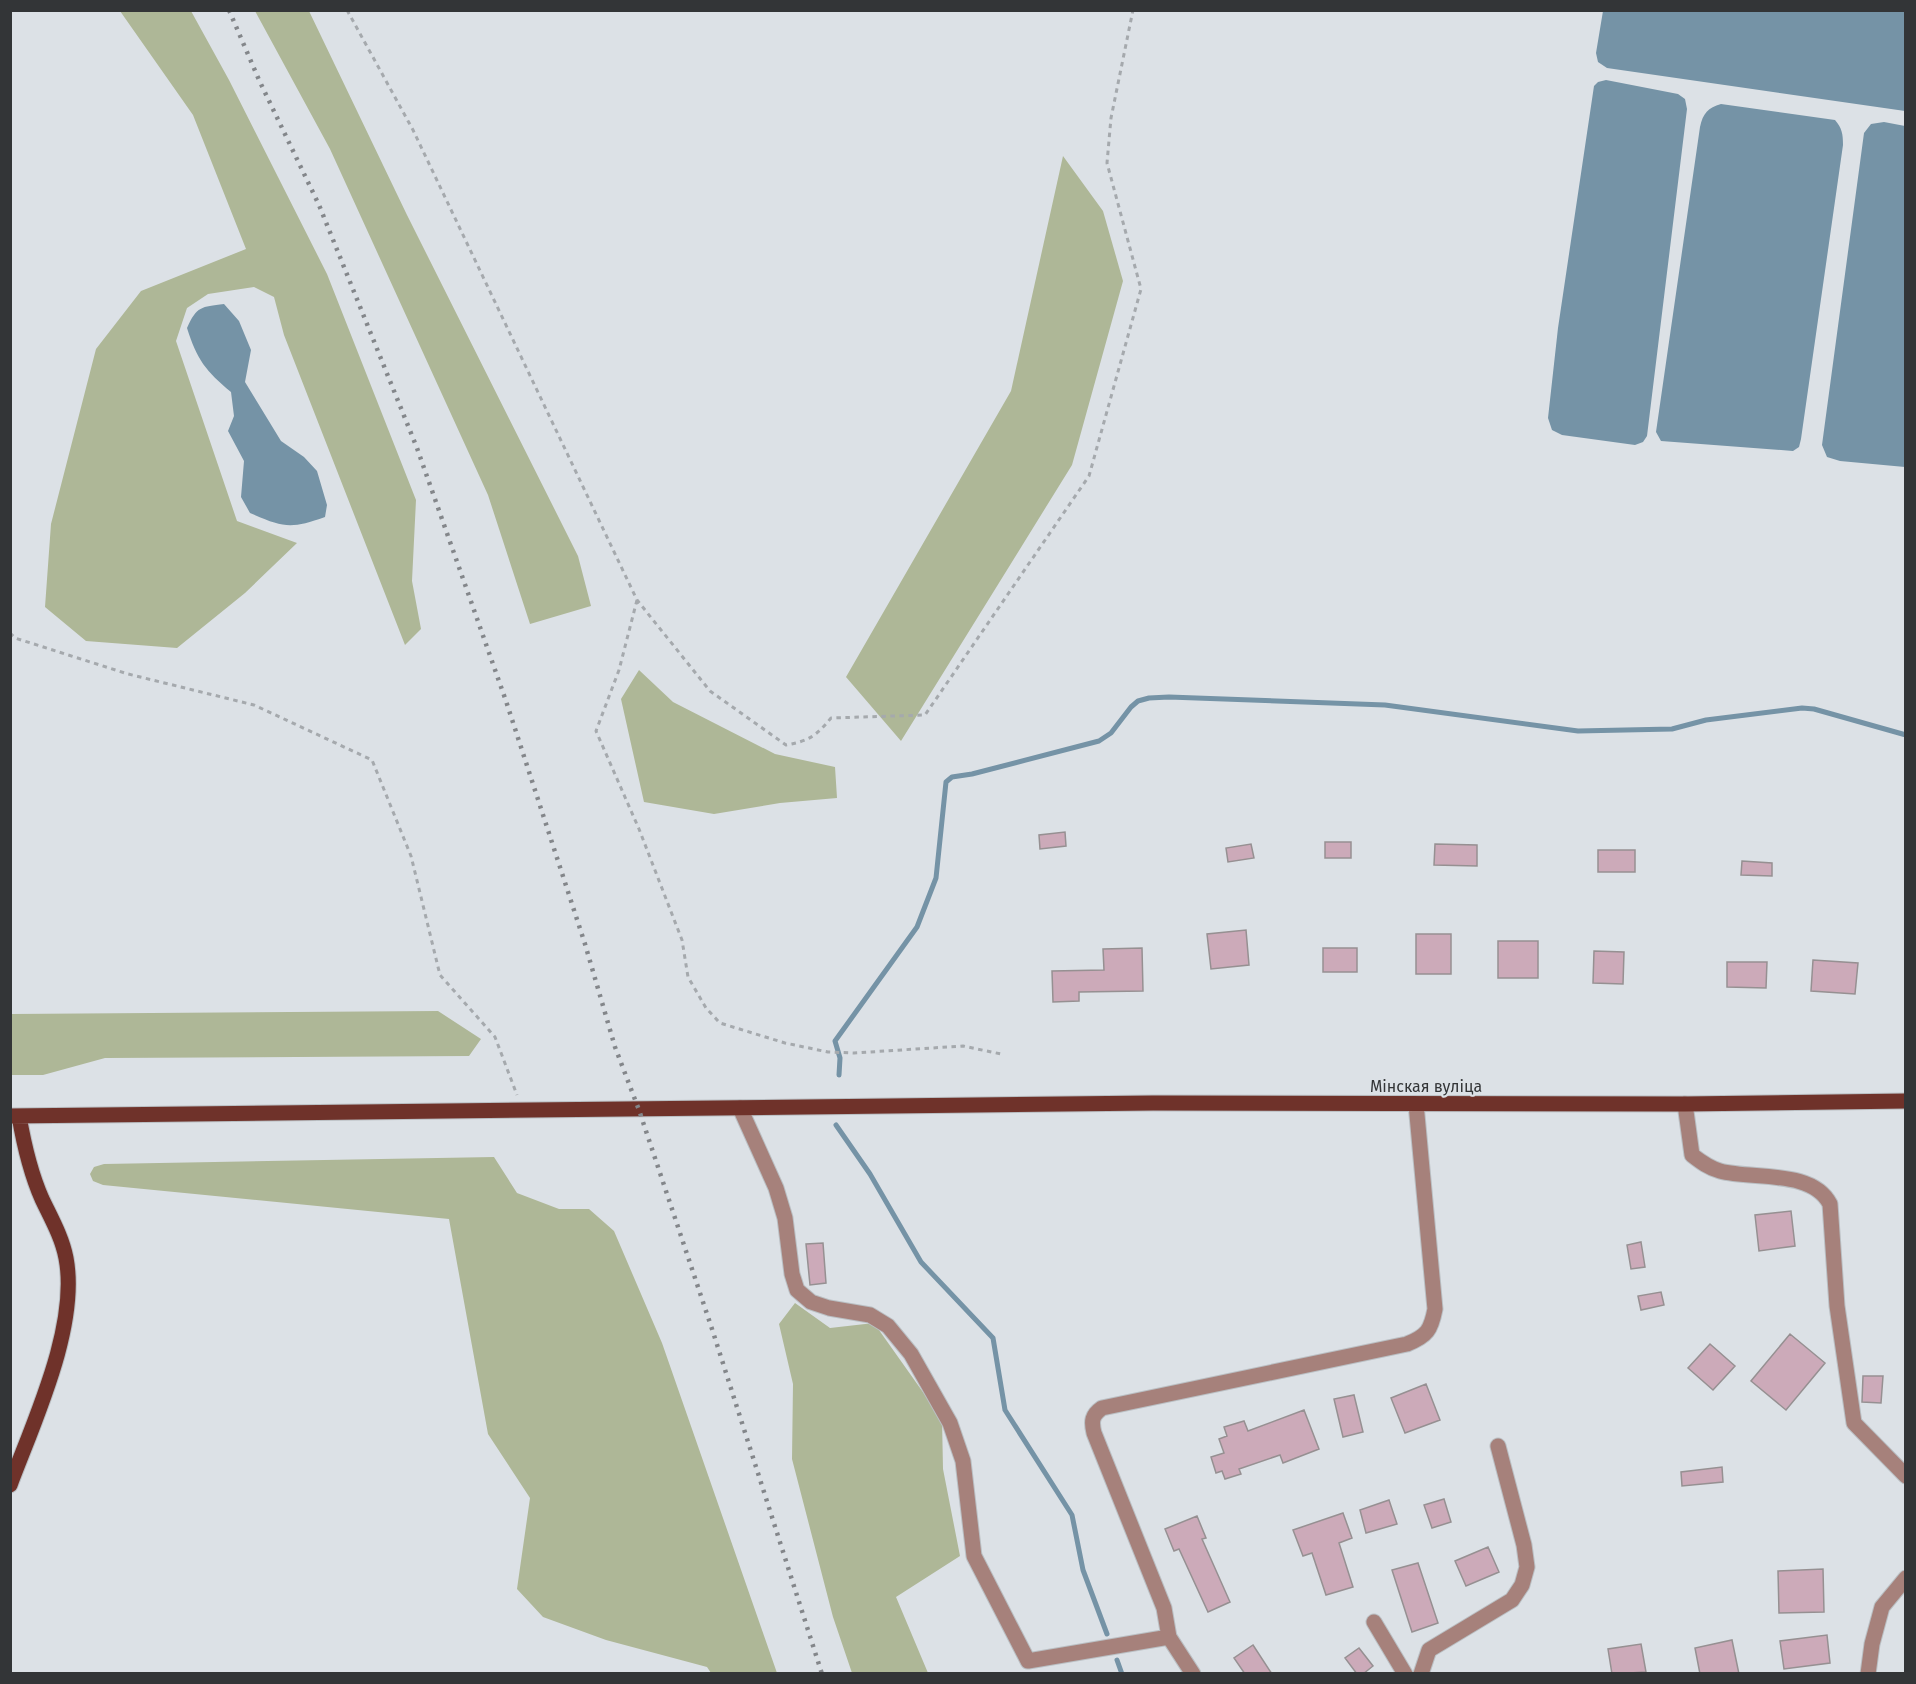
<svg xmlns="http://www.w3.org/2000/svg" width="1916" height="1684" font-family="'Fira Sans',sans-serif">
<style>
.forest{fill:#aeb797}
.water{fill:#7593a6}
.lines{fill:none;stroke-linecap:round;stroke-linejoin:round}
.stream{stroke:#7593a6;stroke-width:5}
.building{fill:#ccaab9;stroke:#969092;stroke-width:1.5}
.minor-casing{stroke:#babfc3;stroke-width:17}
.major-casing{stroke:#babfc3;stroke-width:17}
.path{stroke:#a5a9ad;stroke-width:3;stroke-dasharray:4.5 4.5;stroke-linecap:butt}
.minor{stroke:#a6817b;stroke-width:15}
.major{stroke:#6f322a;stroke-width:15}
.rail{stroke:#83868a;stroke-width:4.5;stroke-dasharray:3 6;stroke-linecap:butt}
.labels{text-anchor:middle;stroke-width:4.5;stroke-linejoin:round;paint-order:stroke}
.street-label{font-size:16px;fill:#333537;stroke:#dce1e6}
</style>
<rect width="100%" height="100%" fill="#dce1e6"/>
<path class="forest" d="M120 11H191L229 80 327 274 416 500 412 581 421 629 405 645 284 335 274 297 254 287 208 294 187 308 176 341 237 521 297 543 245 593 177 648 86 641 45 607 51 524 96 349 141 291 246 249 193 115Z
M255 11H309L407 215 578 556 591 606 530 624 488 495 330 149Z
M1063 156 1103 211 1123 281 1072 465 901 741 846 677 1011 391Z
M639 670 673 702 775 754 835 767 837 798 780 803 714 814 644 802 621 699Z
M438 1011 481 1039 469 1056 105 1058 43 1075H11V1014Z
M494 1157 517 1193 559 1209H589L614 1231 662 1343 777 1673H711L707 1667 606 1640 543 1617 517 1589 530 1498 488 1434 449 1219 103 1185 93 1181 90 1174 94 1167 104 1164Z
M795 1303 830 1328 874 1323 942 1419 943 1469 960 1556 896 1597 928 1673H852L833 1617 792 1459 793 1384 779 1324Z"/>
<path class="water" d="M1603 11H1905V111L1607 68 1598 62 1596 53Z
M1606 80 1678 94 1685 99 1687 109 1647 436 1643 442 1635 445 1562 435 1552 430 1548 418 1558 328 1594 86 1598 82Z
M1721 104 1835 120C1842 128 1843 134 1843 145L1801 439 1799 447 1793 451 1661 441 1656 432 1700 127C1703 113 1708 108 1721 104Z
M1884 122 1905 126V467L1840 461 1827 457 1822 445 1864 133 1871 124Z
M224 304 239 321 251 350 245 382 281 441 304 457 317 471 327 505 325 517C291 529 284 528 250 513L241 497 244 461 228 431 234 416 231 392C206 371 197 360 187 328 197 306 201 307 224 304Z"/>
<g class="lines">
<path class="stream" d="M839 1075 840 1058 835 1041 917 927 936 878 946 782 952 777 972 774 1099 741 1111 733 1131 707 1138 701 1149 698 1169 697 1385 705 1578 731 1672 729 1706 720 1802 708 1814 709 1906 735
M836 1125 870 1174 921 1262 993 1338 1005 1410 1072 1515 1083 1570 1107 1634
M1117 1660 1122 1674"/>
</g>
<path class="building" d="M1065 832 1066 846 1040 849 1039 835Z
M1325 842H1351V858H1325Z
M1251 844 1254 858 1228 862 1226 848Z
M1435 844 1477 845V866L1434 865Z
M1598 850H1635V872H1598Z
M1742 861 1772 863V876L1741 875Z
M1246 930 1249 965 1211 969 1207 934Z
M1416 934H1451V974H1416Z
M1498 941H1538V978H1498Z
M1142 948 1143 991 1079 992V1001L1053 1002 1052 971 1104 970 1103 949Z
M1323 948H1357V972H1323Z
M1594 951 1624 952 1623 984 1593 983Z
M1813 960 1858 963 1855 994 1811 991Z
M1727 962H1767L1766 988 1727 987Z
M1791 1211 1795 1246 1759 1251 1755 1215Z
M1641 1242 1645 1267 1631 1269 1627 1245Z
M823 1243 826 1283 810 1285 806 1244Z
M1661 1292 1664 1305 1641 1310 1638 1296Z
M1790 1334 1825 1363 1786 1410 1751 1381Z
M1710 1344 1735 1366 1713 1390 1688 1368Z
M1863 1376H1883L1881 1403 1862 1402Z
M1426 1384 1440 1420 1405 1433 1391 1398Z
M1354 1395 1363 1432 1343 1437 1334 1399Z
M1304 1410 1319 1449 1283 1463 1280 1455 1239 1469 1241 1474 1225 1479 1222 1471 1216 1473 1211 1457 1224 1453 1219 1439 1227 1436 1224 1427 1244 1421 1248 1431Z
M1722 1467 1723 1482 1682 1486 1681 1472Z
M1444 1499 1451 1522 1432 1528 1424 1505Z
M1389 1500 1397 1524 1366 1533 1360 1510Z
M1343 1513 1352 1538 1339 1543 1353 1587 1326 1595 1312 1553 1303 1556 1293 1530Z
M1197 1516 1206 1538 1202 1539 1230 1602 1208 1612 1179 1549 1174 1551 1165 1529Z
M1488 1547 1499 1572 1466 1586 1455 1561Z
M1418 1563 1438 1623 1412 1632 1392 1570Z
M1823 1569 1824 1612 1779 1613 1778 1571Z
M1827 1635 1830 1663 1784 1669 1780 1641Z
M1732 1640 1739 1674H1700L1695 1648Z
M1641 1644 1646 1672 1612 1674 1608 1649Z
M1253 1645 1272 1674H1245L1234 1658Z
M1359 1648 1373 1666 1363 1674H1357L1345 1658Z"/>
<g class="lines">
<defs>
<path id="minor" d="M1685 1104 1692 1155C1701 1162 1709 1168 1720 1171 1753 1180 1812 1169 1830 1204L1837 1306 1854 1423 1906 1476
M740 1108 776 1188 785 1218 792 1274 797 1290 811 1302 829 1308 870 1315 888 1326 911 1354 950 1423 963 1461 974 1556 1028 1661 1169 1637 1193 1674
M1374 1622 1405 1674
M1169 1637 1164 1608 1094 1433C1091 1421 1092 1415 1102 1408L1407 1344C1427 1336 1431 1330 1435 1309L1416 1104
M1421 1674 1429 1650 1512 1600 1522 1585 1527 1567 1524 1545 1498 1446
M1868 1674 1872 1644 1882 1607 1906 1578"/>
<path id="major" d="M10 1116 1153 1103 1685 1104 1906 1101
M10 1485C34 1421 79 1326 66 1258 62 1237 51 1218 42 1199 30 1172 24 1145 19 1116"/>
</defs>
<use href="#minor" class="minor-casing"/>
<use href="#major" class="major-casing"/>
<path class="path" d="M347 10 413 130 637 600 710 691 786 745C809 741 816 736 831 718L925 715 1089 476 1141 289 1107 163 1111 118 1133 10
M637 600 619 670 596 731 639 829 682 940 688 977 706 1008 720 1023 785 1043 828 1052 854 1053 963 1046 1001 1054
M10 633 15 638 128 674 254 705 372 760 411 856 440 975 495 1037 517 1095"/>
<use href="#minor" class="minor"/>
<use href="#major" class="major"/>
<path class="rail" d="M229 10 259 80 319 205 417 448 506 701 585 944 615 1047 639 1110 713 1332 822 1674"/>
</g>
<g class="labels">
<g class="street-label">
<text x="1426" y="1092">Мінская вуліца</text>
</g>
</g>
<rect width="1916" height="1684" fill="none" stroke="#333537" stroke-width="24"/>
</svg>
